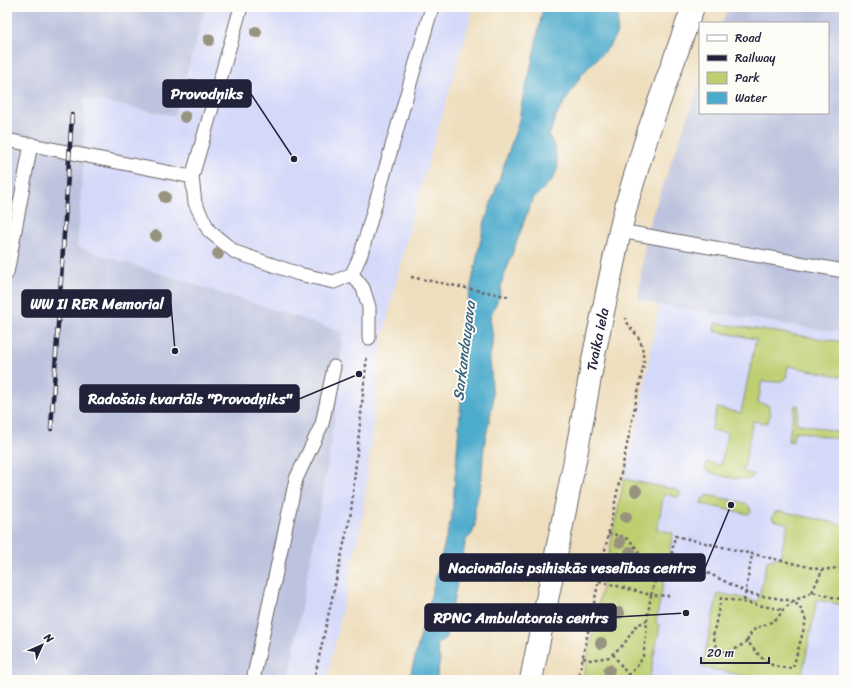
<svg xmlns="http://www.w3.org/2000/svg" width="851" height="687" font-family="Sriracha,sans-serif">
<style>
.built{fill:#d4d8f9}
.industrial{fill:#bdc3de}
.green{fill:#becf72;stroke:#707856}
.water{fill:#4dabcc;stroke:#386684}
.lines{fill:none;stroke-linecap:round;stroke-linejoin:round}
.lane-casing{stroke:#696468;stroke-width:15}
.primary-casing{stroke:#696468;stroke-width:24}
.path{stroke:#696468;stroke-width:2.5;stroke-dasharray:3 3;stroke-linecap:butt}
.lane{stroke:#fff;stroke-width:13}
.primary{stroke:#fff;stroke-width:22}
.rail-casing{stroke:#22223b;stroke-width:4.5}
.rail{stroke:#fdfcf7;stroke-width:3;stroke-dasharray:9;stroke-linecap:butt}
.tree{fill:#98937f}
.labels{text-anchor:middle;stroke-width:4;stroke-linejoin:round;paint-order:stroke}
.street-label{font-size:14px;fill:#22223b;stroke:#fdfcf7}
.water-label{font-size:15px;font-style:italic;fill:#35607c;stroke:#fdfcf7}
.leader{fill:none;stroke:#22223b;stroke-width:1.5}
.callout-dot{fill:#22223b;stroke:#fdfcf7;stroke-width:1.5}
.callout{fill:#22223b;stroke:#22223b;stroke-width:1.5}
.callout-label{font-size:15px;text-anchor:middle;font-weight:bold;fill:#fff}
</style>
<rect width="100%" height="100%" fill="#fdfcf7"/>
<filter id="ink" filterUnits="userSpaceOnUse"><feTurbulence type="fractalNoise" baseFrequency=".025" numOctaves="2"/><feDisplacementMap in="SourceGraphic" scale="8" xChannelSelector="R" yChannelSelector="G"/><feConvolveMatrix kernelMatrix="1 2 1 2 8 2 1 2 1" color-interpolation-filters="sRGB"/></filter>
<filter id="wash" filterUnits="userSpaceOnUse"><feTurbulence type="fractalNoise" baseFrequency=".012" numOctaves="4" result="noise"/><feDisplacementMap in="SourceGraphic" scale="16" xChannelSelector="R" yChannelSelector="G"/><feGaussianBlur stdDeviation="0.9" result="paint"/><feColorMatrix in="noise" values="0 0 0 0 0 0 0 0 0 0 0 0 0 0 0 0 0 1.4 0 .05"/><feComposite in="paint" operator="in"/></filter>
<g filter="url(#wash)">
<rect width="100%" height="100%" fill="#eedebd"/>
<path class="built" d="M206 7H474L412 218 382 341 363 515 327 680H288L327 470 336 406 343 332 77 247 84 154V98L174 116Z
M659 305 844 333V680H583L624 479 636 431Z"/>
<path class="industrial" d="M7 7H206L174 116 84 98V154L77 247 343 332 336 406 327 470 288 680H7Z
M728 7H844V333L659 305 638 299 647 229 700 84V113H828V23H722Z"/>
<path class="green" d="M715 323 844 342V377L788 366 786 378 779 382 762 381 758 403 768 405 771 414 767 423 753 421 743 472 754 474 752 478C741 481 715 476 705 469L707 462 721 465 727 433 711 430 717 408 741 413 756 339 714 331Z
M795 405 799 406 796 423 844 433V440L795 431 792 442 788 441Z
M624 479 677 490 681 494 678 497 664 494 657 529 673 533 656 622 660 626 649 680H583Z
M708 495 745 503 749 506 751 511 749 514 701 504 702 499Z
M781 511 844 525V605L817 600 801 680H766L702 667 718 593 758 601 767 561 780 557 788 524 773 520 772 517 775 512Z"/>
<path class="water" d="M543 7H619L617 33 608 48 582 74 555 118 549 136 555 147 558 168 552 180 532 200 502 282 499 297 490 317 493 338 490 358 493 402 484 446 481 484 475 508V526L472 534 466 540 446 637 437 646 440 660 437 675 439 680H409L452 515 463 375V335L467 305 484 224 518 124 524 91 530 72Z"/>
</g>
<g filter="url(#ink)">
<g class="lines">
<defs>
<path id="lane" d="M241 7 192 177 195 203 209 231 235 252 299 274 334 282 352 274 361 254 432 7
M7 140 192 177
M620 231 844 271
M7 273 31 144
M352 274 363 288 369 307V338
M253 680 296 479 322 424 334 367"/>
<g id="primary">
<path id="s1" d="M531 680 576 455 594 355 620 231 628 199 649 130 693 7"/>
</g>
</defs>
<use href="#lane" class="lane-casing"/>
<use href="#primary" class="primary-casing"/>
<path class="path" d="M411 277 511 297
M608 534C633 535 635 547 646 566 649 570 653 574 656 578
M672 554 693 558 706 572 750 594 794 601 812 592 844 600
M599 581 651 595 656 578 669 567 675 536 822 570 844 567
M812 592 822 571
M744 601 752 555
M747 641C755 622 761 630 776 619 779 617 781 612 784 609 787 606 790 604 794 601L802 610 806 621 793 668C766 668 764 660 747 641 739 647 729 655 718 650L713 636 721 598 784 610
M613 654 628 675
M583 658 591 660 609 657 624 644 636 626 647 620
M314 680 351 512 367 355
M578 680 644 363C643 354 643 345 638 337 634 331 627 325 626 318
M624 680 639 664 643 656 646 637 647 620 651 595 669 596"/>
<use href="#lane" class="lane"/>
<use href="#primary" class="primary"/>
<defs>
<path id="rail" d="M51 429 72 115"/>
</defs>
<use href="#rail" class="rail-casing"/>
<use href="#rail" class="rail"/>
</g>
<g class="tree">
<circle cx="256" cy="32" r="6"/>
<circle cx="209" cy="40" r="6"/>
<circle cx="193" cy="85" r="6"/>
<circle cx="185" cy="117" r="6"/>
<circle cx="165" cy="197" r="6"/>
<circle cx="156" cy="236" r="6"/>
<circle cx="218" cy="254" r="6"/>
<circle cx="636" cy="491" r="6"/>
<circle cx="626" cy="517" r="6"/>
<circle cx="620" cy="542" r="6"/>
<circle cx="630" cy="552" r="6"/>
<circle cx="617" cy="558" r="6"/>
<circle cx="619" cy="613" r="6"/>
<circle cx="601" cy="643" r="6"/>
<circle cx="609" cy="670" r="6"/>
</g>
</g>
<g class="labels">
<g class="street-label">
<text dy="5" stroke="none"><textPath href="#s1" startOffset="347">Tvaika iela</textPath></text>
</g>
<g class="water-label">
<text transform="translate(464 351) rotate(-83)" y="5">Sarkandaugava</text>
</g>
</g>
<path class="leader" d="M294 159L251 94M175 351L171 304M359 374L299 399M731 505L705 568M686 613L616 617"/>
<g class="callout-dot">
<circle cx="294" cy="159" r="4"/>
<circle cx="175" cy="351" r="4"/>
<circle cx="359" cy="374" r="4"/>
<circle cx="731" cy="505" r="4"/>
<circle cx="686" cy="613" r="4"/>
</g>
<g class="callout">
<rect x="163" y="80" width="88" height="27" rx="4"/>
<rect x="22" y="290" width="149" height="27" rx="4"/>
<rect x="80" y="385" width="219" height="27" rx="4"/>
<rect x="440" y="554" width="265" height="27" rx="4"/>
<rect x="425" y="604" width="191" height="27" rx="4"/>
</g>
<g class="callout-label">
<text x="207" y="99">Provodņiks</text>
<text x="97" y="309">WW II RER Memorial</text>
<text x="190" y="404">Radošais kvartāls "Provodņiks"</text>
<text x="572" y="573">Nacionālais psihiskās veselības centrs</text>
<text x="521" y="623">RPNC Ambulatorais centrs</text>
</g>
<rect width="851" height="687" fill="none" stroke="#fdfcf7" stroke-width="24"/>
<rect x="699" y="22" width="130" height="92" fill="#fdfcf7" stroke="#a5a5ac"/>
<rect x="707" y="35" width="20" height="6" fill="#ffffff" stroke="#a5a5ac"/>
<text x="735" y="42" font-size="12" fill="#22223b">Road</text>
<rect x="707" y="55" width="20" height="6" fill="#22223b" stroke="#a5a5ac"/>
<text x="735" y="62" font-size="12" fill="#22223b">Railway</text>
<rect x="707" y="72" width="20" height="12" fill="#becf72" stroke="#a5a5ac"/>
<text x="735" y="82" font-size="12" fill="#22223b">Park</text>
<rect x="707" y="92" width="20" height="12" fill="#4dabcc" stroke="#a5a5ac"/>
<text x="735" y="102" font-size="12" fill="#22223b">Water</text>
<g transform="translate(42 645) rotate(45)" stroke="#fdfcf7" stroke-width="3" paint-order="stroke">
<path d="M0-3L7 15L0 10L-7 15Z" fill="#22223b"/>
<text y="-6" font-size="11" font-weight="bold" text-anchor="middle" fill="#22223b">N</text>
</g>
<path d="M701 657v6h68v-6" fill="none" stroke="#22223b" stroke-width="2"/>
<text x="707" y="657" font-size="12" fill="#22223b" stroke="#fdfcf7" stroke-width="3" paint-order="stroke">20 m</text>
</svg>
